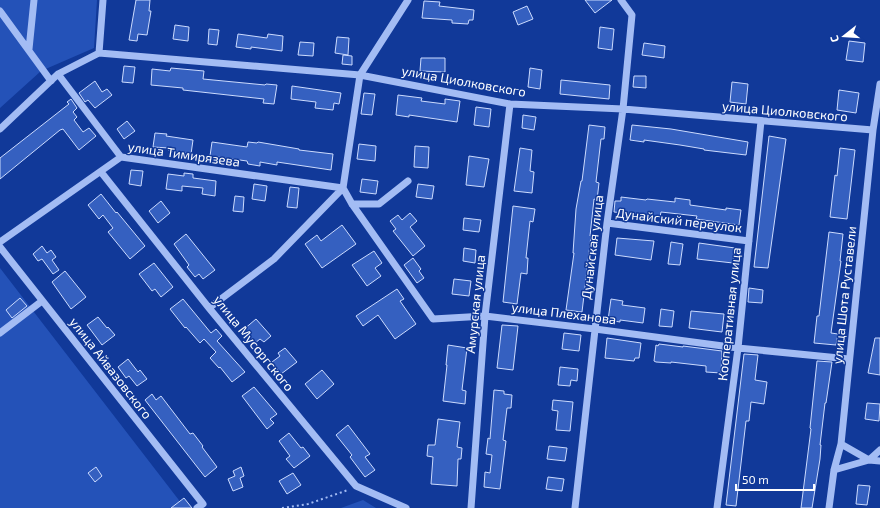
<svg xmlns="http://www.w3.org/2000/svg" width="880" height="508" font-family="'Exo 2',sans-serif">
<style>
.green{fill:#2452b8}
.building{fill:#3560c0;stroke:#ccdbfe}
.lines{fill:none;stroke-linecap:round;stroke-linejoin:round}
.path{stroke:#a3bcf4;stroke-width:2;stroke-dasharray:2 3;stroke-linecap:butt}
.minor{stroke:#a3bcf4;stroke-width:7}
.labels{text-anchor:middle;stroke-width:3;stroke-linejoin:round;paint-order:stroke}
.street-label{font-size:13px;fill:#fff;stroke:#113999}
</style>
<rect width="100%" height="100%" fill="#113999"/>
<path class="green" d="M0 0H97L94 48 41 71 0 108Z
M0 268 185 508H0Z
M363 500 376 508H341Z"/>
<path class="building" d="M136 0H150L149 11H151L147 35 138 34 137 41 129 40Z
M585 0H612L595 13Z
M424 1 440 2 439 6 474 10 473 20H469L468 24 452 23V20L422 18Z
M527 6 533 19 518 25 513 12Z
M175 25 189 27 188 41 173 39Z
M600 27 614 29 612 50 598 48Z
M209 29 219 30 217 45 208 44Z
M238 34 267 38 268 34 283 36 282 51 251 47V49L236 47Z
M337 37 349 38 348 55 335 53Z
M849 41 865 43 863 62 846 60Z
M300 42 314 43 313 56 298 55Z
M644 43 665 46 664 58 642 55Z
M343 55 352 56V65L342 64Z
M421 58H445V72L420 71Z
M124 66 135 67 133 83 122 82Z
M171 68 204 71 203 79 265 85 266 84 277 85 274 104 263 103 264 99 183 90V88L151 85 152 69 170 71Z
M530 68 542 70 540 89 528 87Z
M634 76H646V88L633 87Z
M561 80 610 85 609 99 560 94Z
M95 81 102 92 107 89 112 95 95 108 88 100 85 102 79 93Z
M732 82 748 84 746 104 730 102Z
M292 86 341 93 339 104 334 103 333 110 315 108 316 102 291 99Z
M839 90 859 93 856 113 837 110Z
M364 93 375 94 372 115 361 114Z
M398 95 422 98 421 101 445 104V99L460 101 457 122 409 115V117L396 115Z
M71 99 77 108 73 112 77 117 74 120 83 132 89 128 96 136 79 150 63 129 60 130 0 179V158L69 104 67 102Z
M476 107 491 109 489 127 474 125Z
M523 115 536 117 534 130 522 128Z
M127 121 135 131 124 139 117 129Z
M589 125 605 127 604 139H601L596 182 599 183 597 200 594 199 590 236H591L582 312 566 310 574 253H573L576 209 581 181H582Z
M632 125 671 129 748 142 746 155 704 150V149L680 145 644 140V142L630 140Z
M155 133 167 134 166 136 193 140 191 154 169 151V148L153 147Z
M769 136 786 139 768 268 754 267Z
M212 142 247 147 248 142 257 143 258 142 299 149V150L333 154 331 170 277 162V165L260 162V166L248 164 247 161 210 156Z
M359 144 376 146 375 161 357 159Z
M415 146 429 147 428 168 414 167Z
M520 148 532 150 530 171 534 172 532 193 514 191Z
M840 148 855 150 847 219 830 217 835 175 837 176Z
M469 156 489 159 484 187 466 185Z
M131 170 143 171 141 186 129 184Z
M184 173 193 174V178L216 181 215 196 202 194 203 188 182 186V191L166 189 168 174 184 176Z
M362 179 378 181 376 194 360 192Z
M254 184 267 186 265 201 252 199Z
M418 184 434 186 432 199 416 197Z
M290 187 299 188 297 208 287 207Z
M101 194 116 213 117 212 145 246 130 259 108 232 113 228 103 215 99 219 88 205Z
M235 196 244 197 243 212 233 211Z
M621 197 646 200 647 199 675 202V198L690 200V205L726 210V208L741 210 739 225 696 219 697 216 661 212 660 217 614 212 615 201H621Z
M161 201 170 213 158 223 149 211Z
M513 206 535 209 533 222 530 221 526 258H528L527 274 521 273 517 304 503 302Z
M410 213 417 221 410 227 425 246 413 256 393 231 396 229 390 221 398 215 402 220Z
M464 218 481 220 479 232 463 230Z
M342 225 356 244 322 268 305 244 317 235 321 241Z
M829 232 843 234 840 261H841L831 333 838 334 836 345 814 343 817 316H819Z
M186 234 215 270 203 279 199 274 195 277 187 267 189 265 174 244Z
M617 238 654 241 651 260 615 255Z
M671 242 683 244 680 265 668 264Z
M699 243 735 248 733 263 697 259Z
M42 246 47 253 51 250 56 257 52 260 59 270 53 274 42 259 38 261 33 254Z
M464 248 476 250 475 263 463 261Z
M374 251 382 263 375 268 381 276 367 286 352 265Z
M413 258 421 269 419 271 424 278 417 283 404 265Z
M154 263 173 287 161 297 155 289 152 291 139 274Z
M65 271 86 297 71 309 52 282Z
M454 279 471 281 469 296 452 294Z
M749 288 763 290 762 303 748 302Z
M397 289 404 299 400 301 416 324 395 339 378 315 363 326 356 316Z
M20 298 27 306 12 318 6 310Z
M183 299 211 333 216 329 222 336 217 341 245 372 232 382 220 367 219 368 210 358 216 352 204 339 200 343 186 327 185 328 170 309Z
M611 299 623 301 622 305 645 308 643 323 620 320V322L608 320Z
M661 309 674 311 672 327 659 326Z
M691 311 724 314 722 332 689 328Z
M98 317 107 328 108 327 115 335 102 345 87 325Z
M256 319 271 336 264 342 260 339 255 343 243 330Z
M502 325 518 326 513 370 497 368Z
M564 333 581 335 579 351 562 349Z
M607 338 641 343 639 358H635L634 361 605 358Z
M875 338H880V375L868 373Z
M659 344 683 347V346L722 351 721 373 706 372V366L671 362V363L656 362 654 361 656 345 658 346Z
M448 345 467 348 462 390 466 391 465 404 443 401 447 365H446Z
M285 348 297 362 281 374 272 362 280 356 278 353Z
M744 354 758 355 755 380 767 382 764 404 751 402 749 421H746L736 506 726 505Z
M128 359 138 372 140 370 147 379 137 386 129 376 126 378 118 367Z
M817 361 832 362 826 403H825L820 445H821L820 459 812 508H801L811 429 810 428Z
M560 367 578 369 577 381 571 380 570 386 558 385Z
M322 370 334 384 317 399 305 384Z
M254 387 277 414 270 419 274 423 267 429 242 396Z
M494 390 504 391V394L512 395 511 408H507L503 440 506 441 500 489 484 487 485 472 490 473 492 455 486 454 488 438 490 439Z
M152 394 156 400 161 396 190 434 193 433 203 446 202 447 217 467 205 477 145 400Z
M553 400 573 402 570 431 556 430 558 411 552 410Z
M867 403 880 404 879 421 865 419Z
M438 419 460 422 457 447 462 448 461 459H458L457 486 431 484 433 457 427 456 428 445H435Z
M348 425 370 454 365 457 375 470 365 477 350 457 352 455 336 435Z
M289 433 301 448 303 447 310 456 294 468 286 459 290 456 279 441Z
M549 446 567 448 565 461 547 459Z
M96 467 102 476 95 482 88 473Z
M241 467 244 476 240 478 243 487 233 491 228 479 235 476 233 471Z
M293 473 301 485 287 494 279 481Z
M548 477 564 479 562 491 546 489Z
M858 485 870 486 867 505 856 504Z
M184 498 192 508H171Z"/>
<g class="lines">
<path class="path" d="M282 508 308 504 348 490"/>
<path class="minor" d="M0 11 51 81
M29 49 34 0
M99 53 360 75 510 104 623 109 873 130
M58 74 121 157
M0 129 58 74 99 53 103 0
M101 172 209 308 356 486 406 508
M352 204H379L408 181
M607 223 749 241
M0 242 121 157 343 188 352 204 433 319 485 316 595 329 738 348 849 359
M0 247 203 504 197 508
M209 308 274 259 343 188 360 75 408 0
M0 333 42 301
M841 444 869 460 880 461
M834 470 869 460 880 450
M471 508 485 316 510 104
M575 508 607 223 623 109 632 15 621 0
M717 508 738 348 761 121
M829 508 834 470 841 444 873 130 880 84"/>
</g>
<g class="labels">
<g class="street-label">
<text transform="translate(464 81) rotate(10)" y="5">улица Циолковского</text>
<text transform="translate(785 111) rotate(5)" y="5">улица Циолковского</text>
<text transform="translate(184 154) rotate(8)" y="5">улица Тимирязева</text>
<text transform="translate(679 220) rotate(7)" y="5">Дунайский переулок</text>
<text transform="translate(592 247) rotate(-83)" y="5">Дунайская улица</text>
<text transform="translate(844 295) rotate(-84)" y="5">улица Шота Руставели</text>
<text transform="translate(475 304) rotate(-84)" y="5">Амурская улица</text>
<text transform="translate(564 313) rotate(7)" y="5">улица Плеханова</text>
<text transform="translate(729 314) rotate(-84)" y="5">Кооперативная улица</text>
<text transform="translate(254 343) rotate(51)" y="5">улица Мусоргского</text>
<text transform="translate(111 368) rotate(52)" y="5">улица Айвазовского</text>
</g>
</g>
<g transform="translate(844 36) rotate(253)" stroke="#113999" stroke-width="3" paint-order="stroke">
<path d="M0-3L7 15L0 10L-7 15Z" fill="#ffffff"/>
<text y="-6" font-size="11" font-weight="bold" text-anchor="middle" fill="#ffffff">С</text>
</g>
<path d="M736 484v6h78v-6" fill="none" stroke="#ffffff" stroke-width="2"/>
<text x="742" y="484" font-size="12" fill="#ffffff" stroke="#113999" stroke-width="3" paint-order="stroke">50 m</text>
</svg>
